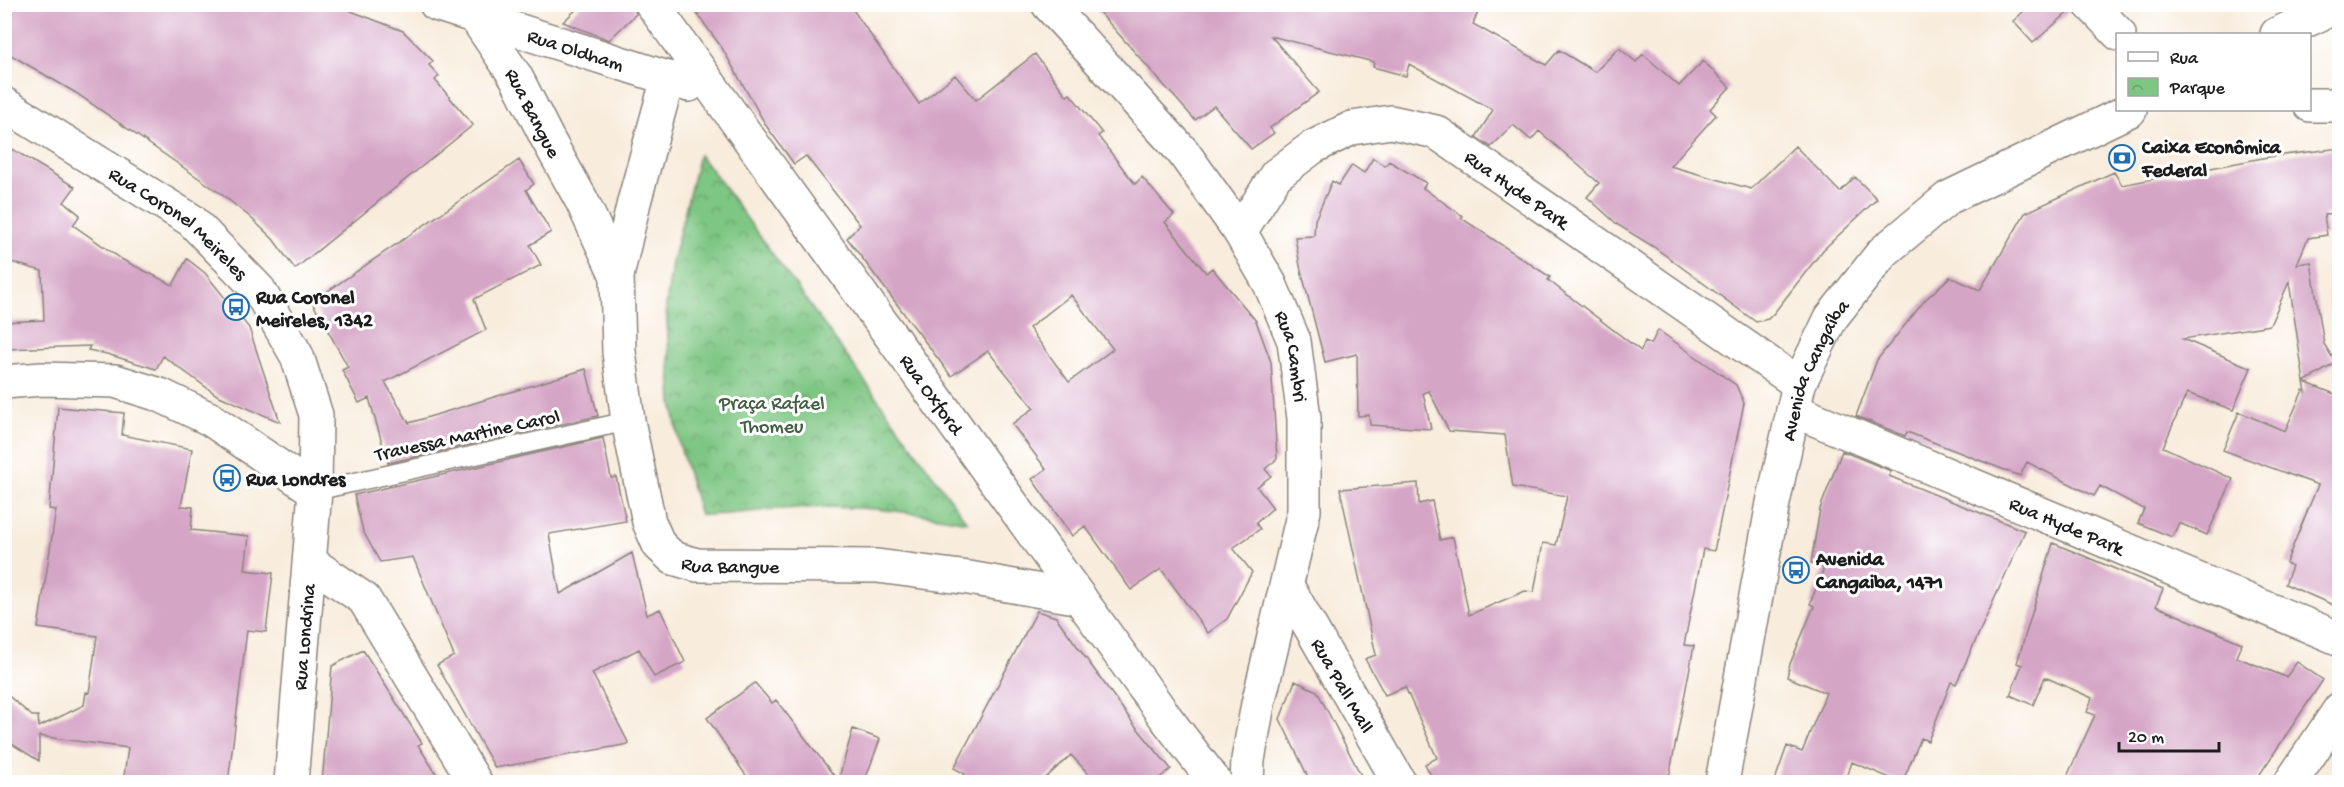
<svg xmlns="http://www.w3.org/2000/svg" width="2344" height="787" font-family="'Gochi Hand',sans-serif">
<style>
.park{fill:url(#park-crowns);stroke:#4d7150;stroke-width:1.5}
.building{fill:#d5a5c6;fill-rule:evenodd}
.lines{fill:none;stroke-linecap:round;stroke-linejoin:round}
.lane-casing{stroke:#8a847c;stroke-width:21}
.street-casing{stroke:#8a847c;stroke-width:36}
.secondary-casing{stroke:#8a847c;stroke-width:36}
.lane{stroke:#fff;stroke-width:18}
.street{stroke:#fff;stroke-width:33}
.secondary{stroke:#fff;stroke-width:33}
.labels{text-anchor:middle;stroke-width:6;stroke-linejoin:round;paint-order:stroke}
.street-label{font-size:20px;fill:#1c1c1c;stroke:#fff}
.poi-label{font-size:20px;font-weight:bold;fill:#1c1c1c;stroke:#fff;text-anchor:start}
.park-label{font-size:20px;fill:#436045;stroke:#fff}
</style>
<defs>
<pattern id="park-crowns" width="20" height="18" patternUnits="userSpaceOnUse" patternTransform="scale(1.5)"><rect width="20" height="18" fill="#7ec683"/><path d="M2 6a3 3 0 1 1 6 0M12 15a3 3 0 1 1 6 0" fill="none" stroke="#66a06a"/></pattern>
</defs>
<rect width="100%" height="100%" fill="#fff"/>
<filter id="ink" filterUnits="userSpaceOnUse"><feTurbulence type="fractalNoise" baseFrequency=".0167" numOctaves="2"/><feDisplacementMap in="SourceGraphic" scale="12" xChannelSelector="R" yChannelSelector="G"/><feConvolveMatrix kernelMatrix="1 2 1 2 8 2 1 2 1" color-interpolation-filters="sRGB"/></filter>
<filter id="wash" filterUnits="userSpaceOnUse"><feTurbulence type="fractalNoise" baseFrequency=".008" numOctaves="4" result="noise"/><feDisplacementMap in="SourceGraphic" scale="24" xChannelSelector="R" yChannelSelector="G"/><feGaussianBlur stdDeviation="1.35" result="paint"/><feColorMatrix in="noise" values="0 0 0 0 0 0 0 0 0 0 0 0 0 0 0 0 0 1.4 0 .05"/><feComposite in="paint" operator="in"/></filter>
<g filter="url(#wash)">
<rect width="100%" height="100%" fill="#f8ecdc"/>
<path class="park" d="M699 155 711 169 967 522C912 511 853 505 797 508 765 509 733 515 700 515L679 443 672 401 666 306 672 262Z"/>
<g id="blocks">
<path class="building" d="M4 4H333L403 31 433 61 429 65 439 76 435 80 473 125 295 269 273 239 250 217 220 193 76 93 4 51Z
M582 4H633L636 14 609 40 563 22Z
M690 4H849L919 104 955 75 976 100 1035 54 1067 96 1070 94 1102 133 1098 136 1135 184 1142 177 1174 215 1165 222 1206 273 1212 268 1256 321 1271 362 1277 459 1265 469 1271 476 1257 487 1273 508 1256 523 1260 529 1233 548 1252 572 1227 619 1208 633 1161 569 1131 590 1085 526 1072 536 1032 479 1046 469 1012 424 1034 408 988 351 951 376 847 238 860 225 806 156 794 164 767 127 722 48ZM1071 295 1113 349 1069 382 1029 328Z
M1092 4H1481L1473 24 1546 65 1559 50 1595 72 1619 48 1636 62 1643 54 1679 86 1703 61 1730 87 1710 109 1716 115 1670 166 1751 189 1795 146 1840 192 1855 177 1877 199 1823 250 1774 313 1768 319 1756 322 1654 247 1618 225 1587 197 1599 183 1539 131 1531 140 1513 125 1491 147 1476 137 1493 110 1409 64 1406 76 1373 67 1374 62 1271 36 1319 92 1270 128 1274 133 1251 149 1214 106 1195 120Z
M2032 4H2072V9L2033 43 2013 21Z
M4 144 75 187 64 202 80 215 73 225 123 260 173 285 187 259 205 273 249 328 280 422 217 395 163 356 156 369 107 354 88 350 90 346 4 349V322L44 320 42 271 4 260Z
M2340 148V213L2324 214 2327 235 2308 238 2297 264 2311 262 2324 344 2336 363 2304 382 2289 282 2270 325 2183 339 2251 368 2233 410 2187 393 2163 447 2233 479 2207 535 2179 523 2172 537 2138 523 2144 509 2100 486 2094 496 2027 462 2020 476 1907 432 1905 436 1856 416 1877 360 1926 299 1950 277 1980 290 2025 213 2114 172 2122 185 2268 157Z
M1373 158 1385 166 1389 161 1426 183 1423 188 1463 216 1461 218 1550 277 1548 280 1641 351 1645 341 1651 344 1658 330 1736 385 1744 403 1714 551 1703 549 1684 645 1694 646 1668 783H1435L1425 764 1437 758 1405 687 1385 695 1365 659 1376 655 1340 489 1418 483 1419 504 1432 501 1440 540 1453 537 1469 615 1525 591 1534 592 1543 543 1556 545 1567 496 1513 487 1505 435 1449 431 1429 391 1423 393 1431 429 1370 425 1369 415 1358 416 1357 354 1325 362 1300 266 1295 237 1314 236 1315 220 1332 181 1339 185 1352 165 1364 173Z
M519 160 534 184 526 190 551 232 530 245 541 265 474 299 486 330 385 382 409 423 586 369 598 416 388 463 369 398 359 403 342 370 348 367 312 302Z
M2304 382 2340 396V608L2285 584 2292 566 2286 563 2318 485 2223 450 2239 412 2285 431 2303 390 2306 392Z
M58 407 124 413 122 435 192 449 181 506 193 507 191 530 249 536 245 570 273 573 266 632 247 630 228 783H123L128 748 39 736V761L4 739V692L32 716H38L39 727 84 705 86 692 89 693 97 636 38 628 56 510 49 509Z
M603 438 611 478 616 477 626 521 549 534 560 594 632 553 647 615 660 609 685 662 654 677 639 649 592 673 629 744 495 768 437 665 454 656 413 557 380 562 363 531 354 495Z
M1842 451 1891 471 1889 476 2025 531 1956 684 1951 682 1928 741 1921 738 1902 783 1852 762 1845 783H1774L1787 746 1802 752 1826 693 1787 677 1790 664 1814 606 1810 604 1824 568 1811 563 1820 509Z
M2053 543 2163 589 2156 606 2242 643 2236 657 2286 677 2297 662 2323 680 2254 783H2064L2095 715 2087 712 2092 698 2045 677 2033 705 2010 695 2022 665 2017 663Z
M1037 611 1056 617 1133 723 1171 769 1153 783H1097L1071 755 1040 783H960L965 774 954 768Z
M363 650 422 743 418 745 439 778 413 783H322L332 666Z
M1295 681 1317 691 1365 783H1311L1280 719Z
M755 683 772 703 776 700 838 781 853 729 880 739 864 783H751L707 718Z"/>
</g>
</g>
<g filter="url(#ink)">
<use href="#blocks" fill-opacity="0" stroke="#8a847c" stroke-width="1.5"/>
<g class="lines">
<defs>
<path id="lane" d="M315 491 628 421"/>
<g id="street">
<path id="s1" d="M436 4 689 85"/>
<path id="s2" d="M652 4 1166 718 1215 782"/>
<path id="s3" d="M1048 4 1183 152 1240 232 1270 284 1294 341 1304 418V511L1258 704 1248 760 1247 782"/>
<path d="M2090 4 2119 34"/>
<path id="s4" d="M476 18 516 77 547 138 582 201 617 276"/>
<path id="s5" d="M668 78 634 202 617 276 619 352 628 421 649 522 659 545 673 558 697 565 877 566 969 578 1080 598"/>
<path d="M2310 105H2340"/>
<path id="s6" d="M1240 232 1276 175 1313 147 1352 128 1391 122 1436 132 1799 384"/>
<path d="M4 382 42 379 115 381 160 395 210 419 315 491"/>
<path id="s7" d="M1793 410 2340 639"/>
<path d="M310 562 364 599 475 782"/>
<path id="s8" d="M1287 586 1399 782"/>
<path d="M2291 782 2340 709"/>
</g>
<g id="secondary">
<path d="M2277 34 2340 5"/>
<path id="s9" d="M4 104 191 220 259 290 297 356 316 415 315 491 291 782"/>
<path id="s10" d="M1722 782 1773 503 1799 384 1831 318 1883 252 1948 198 2130 110"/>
</g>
</defs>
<use href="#lane" class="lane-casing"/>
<use href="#street" class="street-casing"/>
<use href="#secondary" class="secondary-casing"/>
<use href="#lane" class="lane"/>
<use href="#street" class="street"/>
<use href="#secondary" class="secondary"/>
</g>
</g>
<defs>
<symbol id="bank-ring" viewBox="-11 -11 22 22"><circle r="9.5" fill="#fff" stroke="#1f6fb2" stroke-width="1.5"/><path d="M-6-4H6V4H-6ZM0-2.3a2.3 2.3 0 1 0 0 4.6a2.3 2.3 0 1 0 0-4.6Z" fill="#1f6fb2"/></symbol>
<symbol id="bus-ring" viewBox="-11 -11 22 22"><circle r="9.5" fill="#fff" stroke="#1f6fb2" stroke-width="1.5"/><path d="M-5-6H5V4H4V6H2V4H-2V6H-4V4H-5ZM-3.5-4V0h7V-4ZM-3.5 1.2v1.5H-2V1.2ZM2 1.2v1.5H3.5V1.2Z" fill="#1f6fb2"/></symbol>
</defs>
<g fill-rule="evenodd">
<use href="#bank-ring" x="2107" y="143" width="30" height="30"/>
<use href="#bus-ring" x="221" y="292" width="30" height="30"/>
<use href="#bus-ring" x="212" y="463" width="30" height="30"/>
<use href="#bus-ring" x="1781" y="555" width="30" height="30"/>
</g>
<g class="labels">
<g class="street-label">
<text dy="7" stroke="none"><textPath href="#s1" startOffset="147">Rua Oldham</textPath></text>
<text dy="7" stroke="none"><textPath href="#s4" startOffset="111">Rua Bangue</textPath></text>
<text dy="7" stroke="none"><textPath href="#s6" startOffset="342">Rua Hyde Park</textPath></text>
<text dy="7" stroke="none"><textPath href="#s9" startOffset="212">Rua Coronel Meireles</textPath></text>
<text dy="7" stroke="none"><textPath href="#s3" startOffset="435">Rua Cambri</textPath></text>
<text dy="7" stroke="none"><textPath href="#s10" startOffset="424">Avenida Cangaíba</textPath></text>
<text dy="7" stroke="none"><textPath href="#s2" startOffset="480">Rua Oxford</textPath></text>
<text transform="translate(467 434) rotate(-12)" y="7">Travessa Martine Carol</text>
<text dy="7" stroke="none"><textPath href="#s7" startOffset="297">Rua Hyde Park</textPath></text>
<text dy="7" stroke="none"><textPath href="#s5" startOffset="556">Rua Bangue</textPath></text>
<text transform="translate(303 637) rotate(-85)" y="7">Rua Londrina</text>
<text dy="7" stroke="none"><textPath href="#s8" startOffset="114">Rua Pall Mall</textPath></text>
</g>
<g class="poi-label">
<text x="2142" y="153">Caixa Econômica<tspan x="2142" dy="23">Federal</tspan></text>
<text x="256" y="303">Rua Coronel<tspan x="256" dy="23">Meireles, 1342</tspan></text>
<text x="246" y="485">Rua Londres</text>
<text x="1816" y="565">Avenida<tspan x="1816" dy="23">Cangaiba, 1471</tspan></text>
</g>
<g class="park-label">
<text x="772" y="409">Praça Rafael<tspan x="772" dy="23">Thomeu</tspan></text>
</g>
</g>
<rect width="2344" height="787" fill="none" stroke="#fff" stroke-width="24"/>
<rect x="2116" y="33" width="195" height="78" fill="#ffffff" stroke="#a4a4a4" stroke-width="1.5"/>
<rect x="2128" y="52" width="30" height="9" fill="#ffffff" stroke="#a4a4a4" stroke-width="1.5"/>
<text x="2170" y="63" font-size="18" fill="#1c1c1c">Rua</text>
<rect x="2128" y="78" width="30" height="18" fill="url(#park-crowns)" stroke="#a4a4a4" stroke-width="1.5"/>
<text x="2170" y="93" font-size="18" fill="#1c1c1c">Parque</text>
<path d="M2119 742v9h100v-9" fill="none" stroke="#1c1c1c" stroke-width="3"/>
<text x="2128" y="742" font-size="18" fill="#1c1c1c" stroke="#ffffff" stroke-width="4.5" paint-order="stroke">20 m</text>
</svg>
